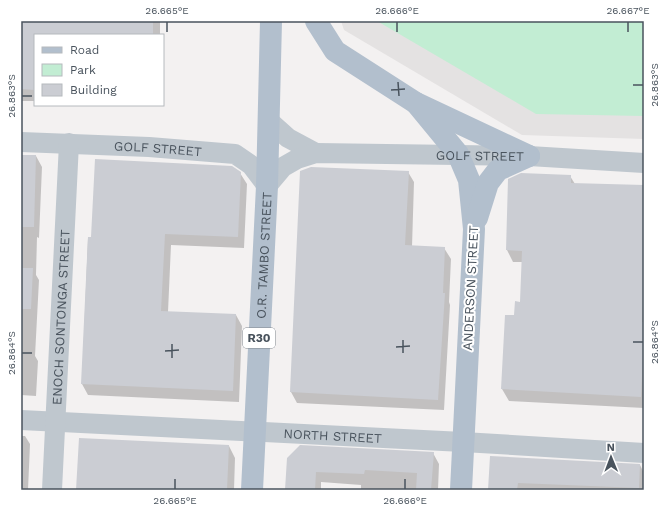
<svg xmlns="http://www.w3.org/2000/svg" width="665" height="511" font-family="'Work Sans',sans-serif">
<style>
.education{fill:#e4e2e2}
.green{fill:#c2edd3}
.shadow{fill:#0003}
.building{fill:#cbcdd3}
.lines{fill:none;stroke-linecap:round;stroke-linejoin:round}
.minor{stroke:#bfc7ce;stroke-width:20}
.major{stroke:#b2bfcd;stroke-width:22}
.ticks{fill:none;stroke:#49535d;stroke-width:1.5}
.labels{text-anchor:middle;stroke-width:4;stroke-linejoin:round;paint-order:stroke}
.shield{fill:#fff;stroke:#80878e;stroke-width:1}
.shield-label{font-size:12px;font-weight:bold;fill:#49535d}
.street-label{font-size:13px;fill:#49535d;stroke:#fff}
.neatline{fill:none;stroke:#49535d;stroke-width:1.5}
.ticks-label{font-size:10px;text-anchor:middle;fill:#49535d}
</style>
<rect width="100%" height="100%" fill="#f3f1f1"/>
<path class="education" d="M341 21H644V139L522 135 344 30Z"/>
<path class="green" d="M377 21H644V116L536 114Z"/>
<path class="shadow" d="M21 21H160V35H35V101H21Z
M21 156H36L42 167 39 238 37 237 36 275 39 280 35 356 38 361 36 396 21 395Z
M408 172 414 182 412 247 444 248 451 259 449 302 450 305 444 410 297 403 291 392Z
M240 173 247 184 244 248 171 245 168 312 236 315 242 326 239 402 88 395 82 384 88 238H92Z
M570 176 575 184 644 186V408L509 401 502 389 515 316 521 303 523 262H513L507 250 509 180Z
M21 436H25L30 444 28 490H21Z
M229 446 235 458 234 490H77Z
M300 446 433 453 439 464 438 490H361V485L321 482V490H286Z
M491 457 640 465 644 473V490H489Z"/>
<path class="building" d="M21 21H153V35H35V90L21 89Z
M21 155H36L34 227H21Z
M95 159 232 166 241 172 238 237 165 234 161 311 236 314 233 391 81 384 88 237H91Z
M311 167 409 171 405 245 445 247 443 293H445L438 400 290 392 300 171Z
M521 173 571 175V183L644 185V276L642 322H644V335L641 397 501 389 505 315H514L515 301 520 302 522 251 506 250 508 179Z
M21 268H33L31 309H21Z
M79 438 229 445 227 490H76Z
M300 445 434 452 431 490H416L417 473 365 470 364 474 316 472 315 490H285L287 458Z
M490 456 640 464 639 488 518 483 517 490H488Z"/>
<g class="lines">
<g class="minor">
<path d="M269 121 288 138 316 153"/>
<path id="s1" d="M21 142 149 147 235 154 251 165 267 186 283 167 297 159 316 153 529 156 644 163"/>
<path id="s2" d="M21 420 463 442 644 453"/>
<path id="s3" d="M52 490 69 143"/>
</g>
<g class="major">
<path d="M316 21 335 51 416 103 529 156"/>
<path d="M416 103 458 154 469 180 474 229 461 490"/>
<path d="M477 218 488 183 498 170 529 156"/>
<path id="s4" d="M252 490 267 186 271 21"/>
</g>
</g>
<path class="ticks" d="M167 22V32M397 22V32M628 22V32M398 82 399 96M633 85H643M391 90 405 89M22 96H32M403 340V353M633 342H643M172 344V358M396 347 410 346M165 351 179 350M22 353H32M175 479V489M405 479V489"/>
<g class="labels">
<rect class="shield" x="243" y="328" width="32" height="20" rx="3"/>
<g class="shield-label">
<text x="259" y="342">R30</text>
</g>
<g class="street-label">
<text dy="5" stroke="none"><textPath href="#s1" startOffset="137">GOLF STREET</textPath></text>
<text dy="5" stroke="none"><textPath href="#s1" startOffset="485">GOLF STREET</textPath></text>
<text dy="5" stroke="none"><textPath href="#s4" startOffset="235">O.R. TAMBO STREET</textPath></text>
<text transform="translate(470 288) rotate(-87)" y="5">ANDERSON STREET</text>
<text dy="5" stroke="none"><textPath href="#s3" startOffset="173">ENOCH SONTONGA STREET</textPath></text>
<text dy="5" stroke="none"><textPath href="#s2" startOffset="312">NORTH STREET</textPath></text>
</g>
</g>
<rect width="665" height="511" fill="none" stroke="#ffffff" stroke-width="44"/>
<rect x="34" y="34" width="130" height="72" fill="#ffffff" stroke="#b6babe"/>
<rect x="42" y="47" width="20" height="6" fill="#b2bfcd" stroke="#b6babe"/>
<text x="70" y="54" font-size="12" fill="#49535d">Road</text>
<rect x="42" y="64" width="20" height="12" fill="#c2edd3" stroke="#b6babe"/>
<text x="70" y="74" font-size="12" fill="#49535d">Park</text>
<rect x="42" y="84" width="20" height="12" fill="#cbcdd3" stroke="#b6babe"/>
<text x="70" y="94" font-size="12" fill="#49535d">Building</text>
<g transform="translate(611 457) rotate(359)" stroke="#ffffff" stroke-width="3" paint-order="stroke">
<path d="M0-3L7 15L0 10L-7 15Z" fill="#49535d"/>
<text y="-6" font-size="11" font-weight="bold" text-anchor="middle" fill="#49535d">N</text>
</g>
<rect x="22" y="22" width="621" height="467" class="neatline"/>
<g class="ticks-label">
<text x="167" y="14">26.665°E</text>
<text x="397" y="14">26.666°E</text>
<text x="628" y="14">26.667°E</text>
<text transform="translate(654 85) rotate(-90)" y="4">26.863°S</text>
<text transform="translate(11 96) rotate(-90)" y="4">26.863°S</text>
<text transform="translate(654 342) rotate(-90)" y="4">26.864°S</text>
<text transform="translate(11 353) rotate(-90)" y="4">26.864°S</text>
<text x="175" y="504">26.665°E</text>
<text x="405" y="504">26.666°E</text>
</g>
</svg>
